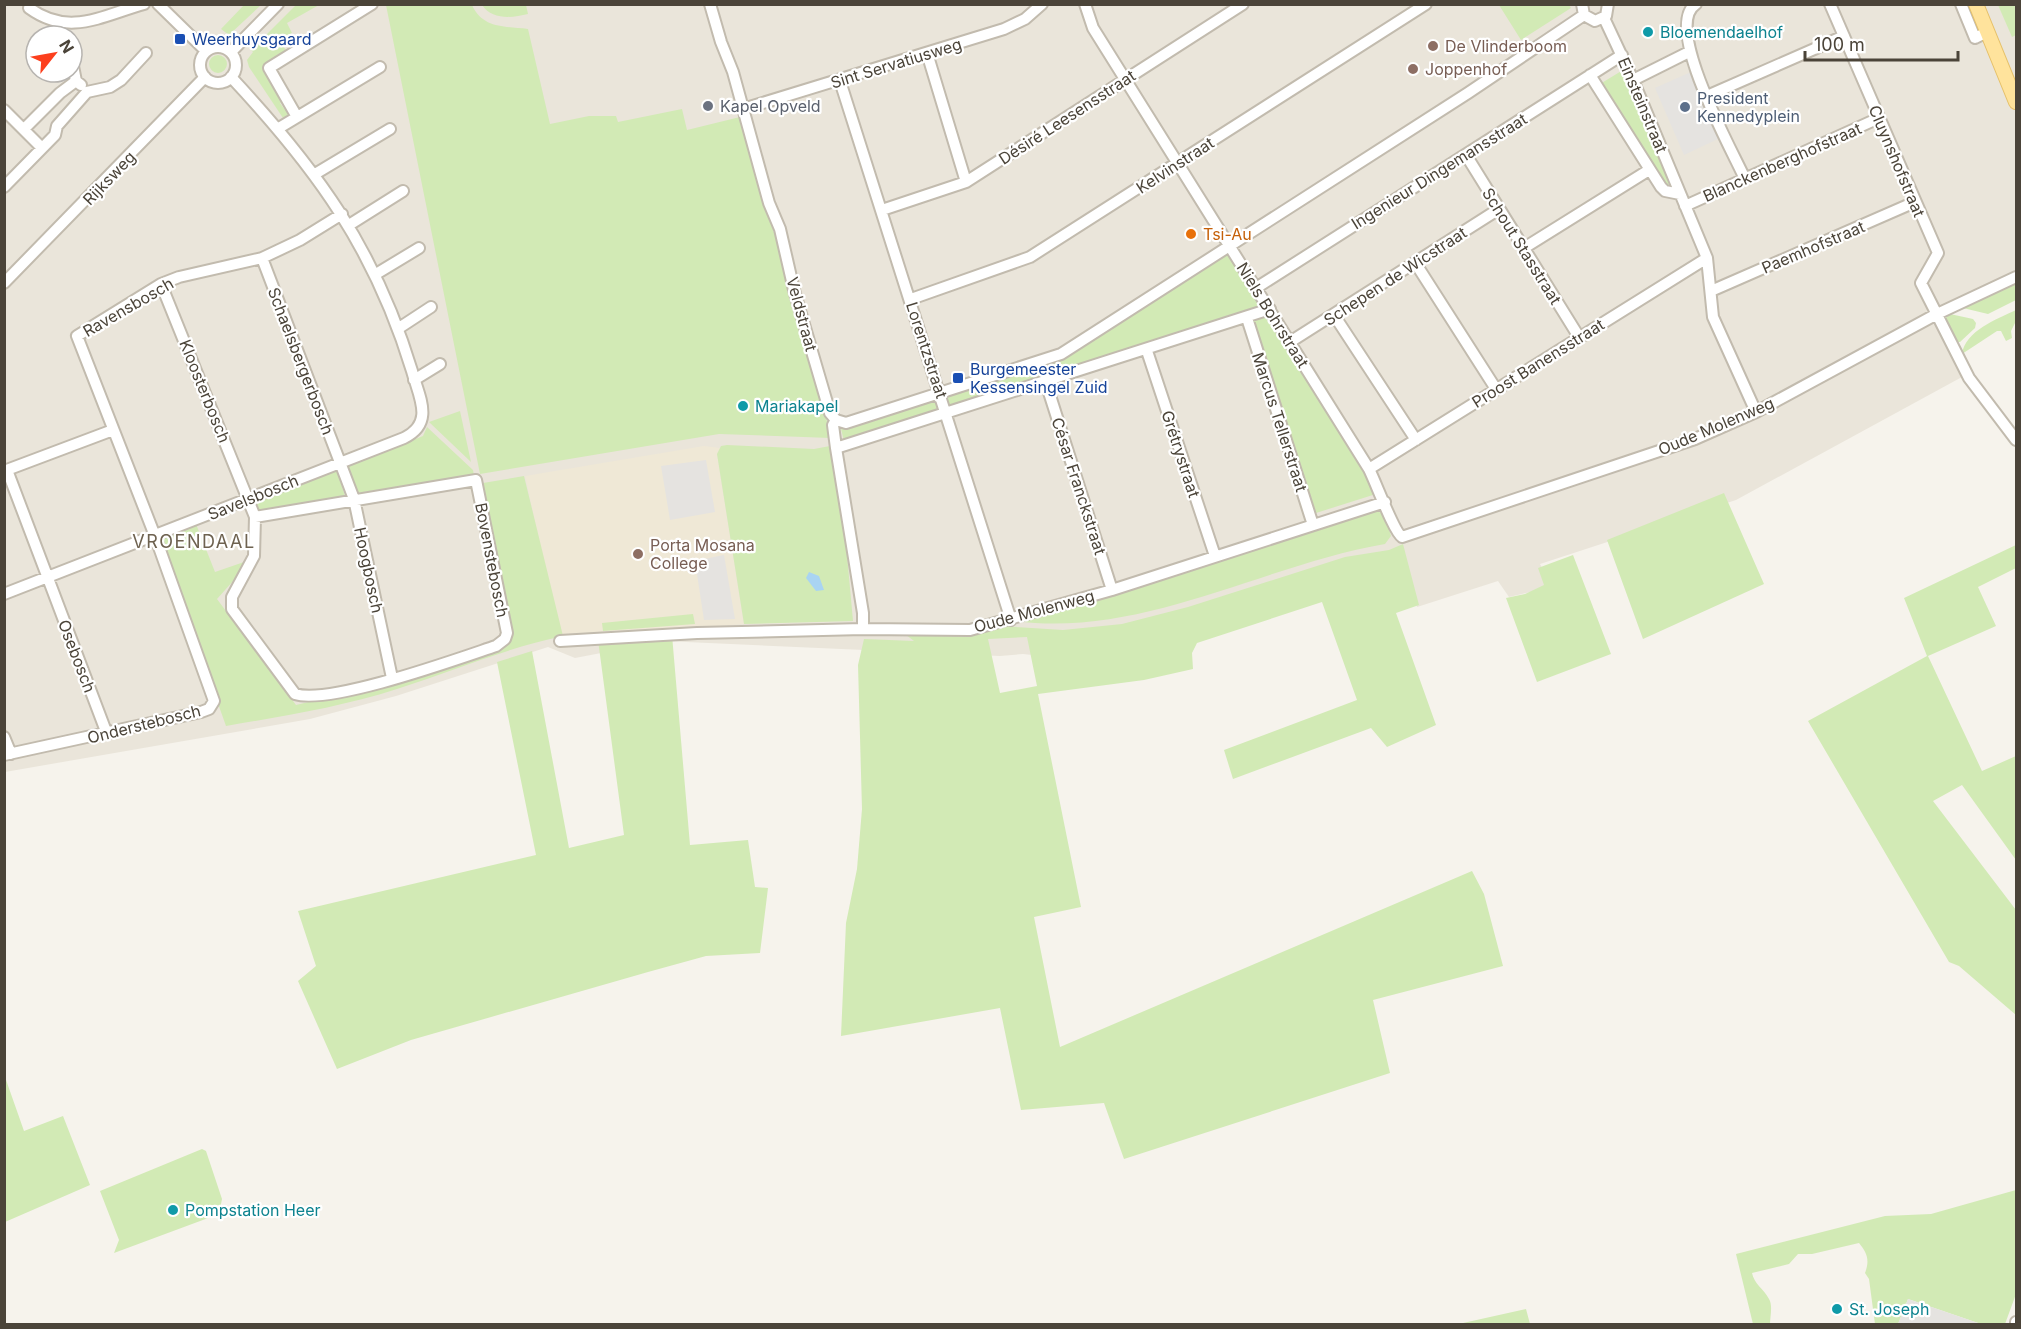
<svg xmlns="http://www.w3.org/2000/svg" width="2021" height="1329" font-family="Inter,sans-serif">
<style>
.residential{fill:#eae5da;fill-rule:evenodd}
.education{fill:#efe8d6}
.green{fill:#d2eab5;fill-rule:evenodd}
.parking{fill:#e5e3e0}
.water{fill:#a9d4f2}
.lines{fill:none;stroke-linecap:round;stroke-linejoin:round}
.minor-casing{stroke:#c2bbae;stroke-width:14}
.major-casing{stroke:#e6c16a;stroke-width:16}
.minor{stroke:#fff;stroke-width:10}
.major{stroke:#ffe39c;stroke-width:14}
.culture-dot{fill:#0f9aa8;stroke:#fff;stroke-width:2}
.transit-dot{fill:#1a4fb4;stroke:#fff;stroke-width:2}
.education-dot{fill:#8d6e63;stroke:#fff;stroke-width:2}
.worship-dot{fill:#6b7280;stroke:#fff;stroke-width:2}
.service-dot{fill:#5c6f8a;stroke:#fff;stroke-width:2}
.food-dot{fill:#e8710a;stroke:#fff;stroke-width:2}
.labels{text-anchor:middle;stroke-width:4.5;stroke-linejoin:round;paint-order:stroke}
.culture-label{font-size:16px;fill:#0d838f;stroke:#fff;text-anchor:start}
.transit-label{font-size:16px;fill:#164399;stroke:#fff;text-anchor:start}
.education-label{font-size:16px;fill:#785e54;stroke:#fff;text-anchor:start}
.street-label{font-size:16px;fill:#4b4439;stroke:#fff}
.service-label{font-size:16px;fill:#4e5e75;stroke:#fff;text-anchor:start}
.worship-label{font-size:16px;fill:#5b616d;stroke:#fff;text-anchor:start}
.food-label{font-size:16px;fill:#c56008;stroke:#fff;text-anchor:start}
.neighbourhood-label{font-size:18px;letter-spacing:1.5px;fill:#6e6250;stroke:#fff}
</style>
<rect width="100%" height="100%" fill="#f6f3ec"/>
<path class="residential" d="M5 5H2016V281L1943 316 1973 371 1736 500 1540 564 1552 587 1509 597 1498 581 1417 607 1406 568 1098 662 1023 654 1000 656 664 641 575 658 548 647 396 696 310 719 5 772ZM36 36H72V72H36Z"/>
<path class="education" d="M704 446 720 448 717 454 744 624 560 638 525 476Z"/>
<path class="green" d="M244 5H261L229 35 221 29Z
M296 5H319L287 23 292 33 280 41 287 52 263 66 283 101 280 103 285 110 288 109 289 114 283 118 249 67 247 60 253 52 251 50Z
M386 5H472C483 29 505 26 528 29L550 124 589 116H616L618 122 682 109 687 130 740 117 815 372 831 438 719 434 480 474Z
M482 5H526L528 14C512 18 492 20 482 5Z
M1499 5H1569L1571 8 1521 40Z
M1998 5H2016V35L2012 37Z
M209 64a9 9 0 1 1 18 0a9 9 0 1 1-18 0Z
M1623 70 1675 190 1666 188 1600 84Z
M1228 251 1264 308 950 409 946 396 1038 366Z
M2016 282V300L1988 314 1963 308Z
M2016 310V321L2011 331 2012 338 2006 341 2001 331H1997L1962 354C1965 331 1997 319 2016 310Z
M1268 314 1371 478 1376 494 1316 513 1251 321Z
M1950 314 1973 319 1976 323 1975 328 1960 342H1956L1944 319Z
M939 399 943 411 844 441 841 429Z
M460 411 471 462 429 422Z
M427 427 473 470 474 475 357 493 348 466 423 436Z
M727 445 814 449 830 446 845 533 853 621 744 624 717 454 721 446Z
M337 471 345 496 257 511 255 501Z
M524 476 563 636C506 648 453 671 397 689 341 707 284 716 226 726L159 538 196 524 215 572 244 562 234 580 217 599 296 705 407 678 509 642 513 631 483 483Z
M1724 493 1764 584 1643 639 1607 540Z
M1375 509 1385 516 1391 536 1385 544C1263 565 1142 638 1015 621Z
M1403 544 1419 605 1396 613 1436 725 1387 747 1371 728 1233 779 1224 750 1357 700 1322 602 1197 643 1192 653 1193 669 1144 680 1038 694 1081 907 1034 917 1060 1047 1472 871 1484 894 1503 966 1373 1000 1390 1073 1124 1159 1104 1103 1021 1110 1000 1008 841 1036 846 923 857 869 862 809 858 665 864 639 914 641 905 634 1002 626 1063 630 1122 624 1188 607 1345 557 1389 550ZM1027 637 1037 686 1000 693 988 639Z
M2016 545V568L1978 587 1996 626 1928 656 1982 771 2016 756V860L1962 785 1933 801 2016 910V1015L1959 966 1949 962 1808 721 1927 656 1904 598Z
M1573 555 1611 654 1537 682 1506 598 1525 594 1544 585 1538 568Z
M693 614 695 624 603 631 602 623Z
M672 635 690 845 748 840 755 887 768 888 760 953 706 956 648 972 411 1040 337 1069 298 981 316 966 298 911 536 855 497 662 532 651 569 848 624 835 598 640Z
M5 1077 24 1131 63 1116 90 1185 5 1222Z
M202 1149 206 1151 222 1199 219 1214 114 1253 119 1240 100 1191Z
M2016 1190V1294L2005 1324H1981L1908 1299 1898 1324H1875L1869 1279 1865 1273C1870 1260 1867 1253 1859 1243L1812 1254H1798L1789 1264 1752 1273C1754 1284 1764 1289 1769 1299 1773 1305 1770 1317 1770 1324H1753L1736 1254 1885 1216 1931 1214Z
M1526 1309 1530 1324H1463V1323Z"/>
<path class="parking" d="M1691 72 1720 138 1684 155 1655 88Z
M706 460 715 512 670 520 661 466Z
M724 555 735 619 704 620 695 561Z
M1908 1299 1981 1324H1898Z"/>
<path class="water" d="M809 572 819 576 824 590 816 591 806 578Z"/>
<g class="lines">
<defs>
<path id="minor" d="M158 4 206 51
M710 4 721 42 733 72 769 203 780 229 794 290 830 413 836 420
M1085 4 1093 28 1369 469C1376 483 1394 532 1402 537L1695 439 1756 412 1935 315 2016 277
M1582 4 1584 15 1595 21 1606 16 1608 4
M1696 4C1662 25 1732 150 1745 179
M1830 4 1938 253 1921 283 1969 378 2016 440
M1961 4 1975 38 1987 32
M29 8C69 37 101 16 144 4
M1604 18 1633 80 1707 258 1713 317 1756 412
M200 65a18 18 0 1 1 36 0a18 18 0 1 1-36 0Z
M231 52 278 4
M927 53 966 182
M72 61 76 81 81 85
M1590 75 1661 187 1665 191 1680 194
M1633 80 1689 52
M840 81 1011 620
M1707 96 1844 36
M743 109 1004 29 1025 19 1042 4
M4 110 42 148
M297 117 269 68 372 4
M279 128 380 67
M24 129 60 93 76 81
M1466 155 1579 337
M315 174 390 129
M4 187 55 135 57 126 87 92 110 87 121 80 146 53
M1685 206 1879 118
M882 210 966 182 1243 4
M349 225 403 191
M1524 248 1649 170
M262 258 354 499 392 678
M1416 264 1496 389
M376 274 419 248
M4 283 205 77
M161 284 255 517 254 556 232 597V609L295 694C330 705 457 659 496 646L505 639 507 633 476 480 255 517
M1256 288 1622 55
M1711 291 1915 202
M911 299 1030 257 1426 4
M1334 315 1416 440
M1247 318 1313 525
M399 328 431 307
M1290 342 1499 209
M1147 351 1215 556
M414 380 440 364
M1046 383 1112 590
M836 420 846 423 1061 354 1468 93 1584 15
M836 420 833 425 836 448 863 613V629
M836 448 1270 309
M1369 469 1707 258
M7 470 107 734
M4 471 113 430
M4 594 404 438C435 423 419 397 412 371 375 249 317 169 231 77
M560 641 697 633 863 629 970 630 1112 590 1385 502
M4 737 11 754
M4 755 201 712 209 709 214 701 155 536 77 336 161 284 179 277 262 258 300 240 342 214
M2016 1324V1322"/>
<path id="major" d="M1976 4 2016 102"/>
</defs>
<use href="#minor" class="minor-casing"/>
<use href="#major" class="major-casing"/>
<use href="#minor" class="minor"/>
<use href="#major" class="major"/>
</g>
<g class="culture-dot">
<circle cx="1648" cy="32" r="6"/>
<circle cx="743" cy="406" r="6"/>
<circle cx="173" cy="1210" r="6"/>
<circle cx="1837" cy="1309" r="6"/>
</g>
<g class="transit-dot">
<rect x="174" y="33" width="12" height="12" rx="3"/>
<rect x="952" y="372" width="12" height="12" rx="3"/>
</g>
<g class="education-dot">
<circle cx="1433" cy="46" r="6"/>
<circle cx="1413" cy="69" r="6"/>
<circle cx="638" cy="554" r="6"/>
</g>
<circle class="worship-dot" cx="708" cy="106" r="6"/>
<circle class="service-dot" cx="1685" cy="107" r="6"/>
<circle class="food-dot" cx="1191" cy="234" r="6"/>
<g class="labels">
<g class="culture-label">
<text x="1660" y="38">Bloemendaelhof</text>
<text x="755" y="412">Mariakapel</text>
<text x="185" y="1216">Pompstation Heer</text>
<text x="1849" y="1315">St. Joseph</text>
</g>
<g class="transit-label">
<text x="192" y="45">Weerhuysgaard</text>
<text x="970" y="375">Burgemeester<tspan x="970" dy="18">Kessensingel Zuid</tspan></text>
</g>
<g class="education-label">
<text x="1445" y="52">De Vlinderboom</text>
<text x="1425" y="75">Joppenhof</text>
<text x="650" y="551">Porta Mosana<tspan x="650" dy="18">College</tspan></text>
</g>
<g class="street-label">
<text transform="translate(896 63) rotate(-17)" y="6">Sint Servatiusweg</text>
<text transform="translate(1643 105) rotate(67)" y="6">Einsteinstraat</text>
<text transform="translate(1067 117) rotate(-33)" y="6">Désiré Leesensstraat</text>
<text transform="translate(1897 161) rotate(67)" y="6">Cluynshofstraat</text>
<text transform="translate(1782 162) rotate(-24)" y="6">Blanckenberghofstraat</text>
<text transform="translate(1175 165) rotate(-33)" y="6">Kelvinstraat</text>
<text transform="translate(1439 171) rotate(-32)" y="6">Ingenieur Dingemansstraat</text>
<text transform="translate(109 178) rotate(-46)" y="6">Rijksweg</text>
<text transform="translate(1522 246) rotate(58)" y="6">Schout Stasstraat</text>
<text transform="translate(1813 247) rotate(-23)" y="6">Paemhofstraat</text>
<text transform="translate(1395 276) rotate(-33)" y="6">Schepen de Wicstraat</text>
<text transform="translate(128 307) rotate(-30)" y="6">Ravensbosch</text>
<text transform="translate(802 314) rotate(75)" y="6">Veldstraat</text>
<text transform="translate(1273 315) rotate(58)" y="6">Niels Bohrstraat</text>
<text transform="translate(927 350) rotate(72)" y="6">Lorentzstraat</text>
<text transform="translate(301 361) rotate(69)" y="6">Schaelsbergerbosch</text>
<text transform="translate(1538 363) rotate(-32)" y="6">Proost Banensstraat</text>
<text transform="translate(205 391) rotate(68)" y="6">Kloosterbosch</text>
<text transform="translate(1280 422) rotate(72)" y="6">Marcus Tellerstraat</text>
<text transform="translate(1716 426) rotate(-23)" y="6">Oude Molenweg</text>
<text transform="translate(1181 454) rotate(72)" y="6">Grétrystraat</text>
<text transform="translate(1079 486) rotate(72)" y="6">César Franckstraat</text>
<text transform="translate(253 497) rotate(-22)" y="6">Savelsbosch</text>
<text transform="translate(492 560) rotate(79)" y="6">Bovenstebosch</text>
<text transform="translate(369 570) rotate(78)" y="6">Hoogbosch</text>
<text transform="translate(1034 611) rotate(-15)" y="6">Oude Molenweg</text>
<text transform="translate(77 656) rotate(69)" y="6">Osebosch</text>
<text transform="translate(144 724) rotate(-14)" y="6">Onderstebosch</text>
</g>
<g class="service-label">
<text x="1697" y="104">President<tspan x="1697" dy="18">Kennedyplein</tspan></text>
</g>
<g class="worship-label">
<text x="720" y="112">Kapel Opveld</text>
</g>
<g class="food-label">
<text x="1203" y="240">Tsi-Au</text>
</g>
<g class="neighbourhood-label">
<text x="194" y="548">VROENDAAL</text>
</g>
</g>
<rect width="2021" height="1329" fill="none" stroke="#4b4439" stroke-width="12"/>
<g transform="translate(54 54) rotate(59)"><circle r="28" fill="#ffffff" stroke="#b7b4b0" stroke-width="1.5"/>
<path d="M0-4.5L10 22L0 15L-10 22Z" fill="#fc3f1d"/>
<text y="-9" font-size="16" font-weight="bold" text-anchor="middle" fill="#4b4439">N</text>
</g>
<path d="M1805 51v9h153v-9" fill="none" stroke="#4b4439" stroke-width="3"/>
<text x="1814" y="51" font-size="18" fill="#4b4439" stroke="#ffffff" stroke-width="4.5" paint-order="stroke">100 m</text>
</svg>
